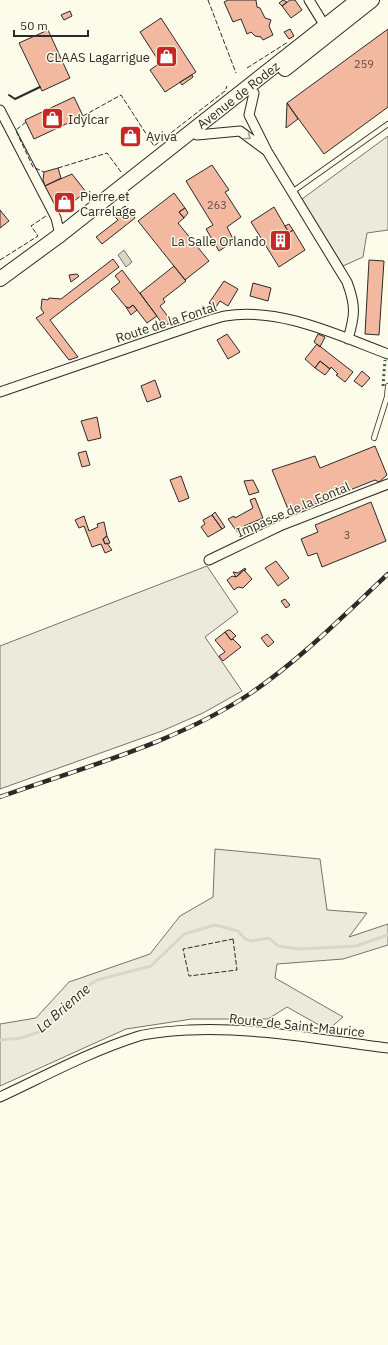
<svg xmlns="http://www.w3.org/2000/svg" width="388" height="1345" font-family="'IBM Plex Sans',sans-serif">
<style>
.green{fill:#ecebdb;stroke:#74746e}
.water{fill:#d8d7c9;stroke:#74746e}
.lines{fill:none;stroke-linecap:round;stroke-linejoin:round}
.stream{stroke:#d8d7c9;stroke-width:3}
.building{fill:#f2b8a0;stroke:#2b2b2b}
.service-casing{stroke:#2b2b2b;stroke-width:6}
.minor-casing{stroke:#2b2b2b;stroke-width:11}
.primary-casing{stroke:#2b2b2b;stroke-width:16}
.service{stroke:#fdfbea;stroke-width:4.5}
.minor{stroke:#fdfbea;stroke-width:9}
.primary{stroke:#fdfbea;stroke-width:14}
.rail-casing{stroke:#2b2b2b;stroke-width:4.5}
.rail{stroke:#fdfbea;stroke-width:3;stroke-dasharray:9;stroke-linecap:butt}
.hedge{stroke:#34623c;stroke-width:3;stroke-dasharray:2 3;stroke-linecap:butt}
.fence{stroke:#2b2b2b;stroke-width:1;stroke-dasharray:5 2;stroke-linecap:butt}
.wall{stroke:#2b2b2b;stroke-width:2}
.oneway{stroke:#9e9d94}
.labels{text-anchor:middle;stroke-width:3;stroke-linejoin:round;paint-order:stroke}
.number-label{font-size:11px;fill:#5d4e48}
.poi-label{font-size:13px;fill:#2b2b2b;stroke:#fdfbea;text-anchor:start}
.street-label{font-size:13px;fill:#2b2b2b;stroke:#fdfbea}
.water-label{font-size:14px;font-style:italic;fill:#2b2b2b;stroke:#fdfbea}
</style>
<rect width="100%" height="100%" fill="#fdfbea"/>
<path class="green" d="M388 136V230L367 233 363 257 343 266 302 199Z
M207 566 238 612 205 637 242 691 203 713 162 731 0 789V646Z
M215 849 320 859 327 910 367 913 349 937 388 924V945L343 959 277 964 275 978 343 1017 328 1030 287 1007 268 1019H192L126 1029 0 1086V1024L36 1018 69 982 150 954 180 916 213 897Z"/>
<path class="water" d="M124 250 132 262 126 267 118 255Z"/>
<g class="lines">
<path class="stream" d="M0 1040 21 1038 39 1032 63 1010 77 993 97 980 151 966 184 934 215 925 238 931 245 939 251 941 269 938 278 946 300 949 356 946 388 935"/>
</g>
<path class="building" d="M228 0H256L257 7 260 8 265 18 271 20 269 26 273 35 263 40 261 37 255 36 251 32 247 34 241 19 233 22 224 2Z
M283 0 287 2 282 6 279 3Z
M290 0H295L302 10 291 18 282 6Z
M70 11 72 16 64 20 61 15Z
M161 18 196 72 165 92 150 70 160 63 140 32Z
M290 29 294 36 289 39 284 32Z
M388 29V107L324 154 287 103Z
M48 30 70 78 42 91 19 43Z
M192 75 193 77 182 85 180 82Z
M74 97 83 116 34 139 25 120Z
M287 103 298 119 286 128Z
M212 165 229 190 225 192 241 217 227 227 234 241 219 251 206 229 213 225 186 181Z
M58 168 61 178 45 186 43 180 44 172Z
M72 174 86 192 58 213 42 187Z
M174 193 185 208 179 212 184 218 178 223 209 261 185 280 138 221Z
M125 206 135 218 102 244 96 237 118 220 115 217 118 215 116 213Z
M274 207 289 233 293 230 305 250 279 267 251 222Z
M185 208 188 213 184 218 179 212Z
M0 210 9 221 0 228Z
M289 224 293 230 289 233 285 226Z
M113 259 119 267 50 320 78 357 69 360 36 318 44 313 41 309 42 299 48 300 49 298 61 299Z
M369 260 384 261 379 335 365 334Z
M174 266 186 281 163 299 165 302 160 306 172 322 164 326 140 293Z
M122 270 157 316 147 323 133 305 129 308 126 307 111 289 120 282 115 276Z
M77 274 79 276 71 282 69 275Z
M224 281 238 289 228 306 220 301 216 307 209 303Z
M253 283 271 288 268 301 250 296Z
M133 305 137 310 131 315 126 307 129 308Z
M227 334 240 352 228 359 217 340Z
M318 334 325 337 320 347 314 342Z
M317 344 353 372 345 382 336 375 338 374 331 367 330 369 320 361 315 368 305 359Z
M320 361 330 369 325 375 315 368Z
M362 371 370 378 362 387 354 381Z
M155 380 161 397 147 402 141 386Z
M97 417 101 438 88 441 81 421Z
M375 446 387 475 379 482 375 480 290 514 272 470 315 456 320 468Z
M86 451 90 465 82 467 78 453Z
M181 476 189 498 179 502 170 480Z
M253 480 259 492 249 495 244 481Z
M255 498 263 518 244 526 245 529 237 532 228 519 234 516 235 518 253 508 250 500Z
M371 502 386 541 322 567 317 553 308 556 301 539 318 532 315 525Z
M215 512 225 527 222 529 212 515Z
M212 515 222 529 208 537 201 527 205 524 203 520Z
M84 516 89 531 98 527 97 524 104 522 107 536 103 539 105 544 107 543 112 550 105 553 101 544 92 547 84 526 79 528 75 520Z
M107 536 110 543 105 544 103 539Z
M276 561 289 578 278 586 265 568Z
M245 568 246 570H244L236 577 233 572 238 573Z
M244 570 252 579 243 588 238 587 234 590 227 580 232 576 236 577Z
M285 599 290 605 286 608 281 601Z
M228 630H230L236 636 231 640 225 632Z
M225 632 231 640 233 639 241 647 223 661 219 656 225 652 215 640Z
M267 634 274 642 268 647 261 638Z"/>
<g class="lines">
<defs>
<path id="service" d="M292 192 388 124
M374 438 387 397 388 386"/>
<path id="minor" d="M309 0 325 26
M0 110 56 218 60 235
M197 135 240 131 267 151 249 115 254 93
M267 151 347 282C356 306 355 315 348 339
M0 392 195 325C205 322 215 318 225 316 280 307 337 335 388 354
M209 560 282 525 388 484
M0 1097C45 1076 91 1051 139 1036 155 1032 173 1031 189 1030 256 1027 322 1040 388 1048"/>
<path id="primary" d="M285 69 372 0
M0 279 60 235 358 0"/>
</defs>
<use href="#service" class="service-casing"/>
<use href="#minor" class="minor-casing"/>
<use href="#primary" class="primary-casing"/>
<use href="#service" class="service"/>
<use href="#minor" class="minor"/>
<use href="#primary" class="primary"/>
<defs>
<path id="rail" d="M0 797C84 767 176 743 251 693 301 659 344 615 388 574"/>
</defs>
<use href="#rail" class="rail-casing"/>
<use href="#rail" class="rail"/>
<path class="hedge" d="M383 386 385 360"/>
<path class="fence" d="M208 0 236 73
M247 68 288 42
M83 116 121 95 154 146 225 91 227 86
M26 122 16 130 17 133 33 167 44 172
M58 168 107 153 121 172
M0 260 38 236 31 226 46 216
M233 939 237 970 189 976 183 949Z"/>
<path class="wall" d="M9 95 15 99 40 87"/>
</g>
<defs><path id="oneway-chevron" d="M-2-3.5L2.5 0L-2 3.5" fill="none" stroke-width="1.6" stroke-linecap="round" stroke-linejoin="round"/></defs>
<use class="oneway" href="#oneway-chevron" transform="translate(248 137) rotate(38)"/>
<defs>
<symbol id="shop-square" viewBox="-11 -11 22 22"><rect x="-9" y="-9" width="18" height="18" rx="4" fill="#c62828" stroke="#fdfbea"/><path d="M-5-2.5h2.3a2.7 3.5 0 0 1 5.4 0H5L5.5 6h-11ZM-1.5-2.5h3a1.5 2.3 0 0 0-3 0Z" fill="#fff"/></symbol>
<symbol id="building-square" viewBox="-11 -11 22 22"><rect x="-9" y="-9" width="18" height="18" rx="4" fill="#c62828" stroke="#fdfbea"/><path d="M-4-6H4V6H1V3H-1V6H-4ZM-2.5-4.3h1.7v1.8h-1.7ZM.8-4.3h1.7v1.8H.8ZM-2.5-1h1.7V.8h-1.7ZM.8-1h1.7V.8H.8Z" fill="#fff"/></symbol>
</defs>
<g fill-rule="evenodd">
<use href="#shop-square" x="154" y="44" width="25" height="25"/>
<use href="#shop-square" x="40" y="106" width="25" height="25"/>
<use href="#shop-square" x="118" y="124" width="25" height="25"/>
<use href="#shop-square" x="52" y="190" width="25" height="25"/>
<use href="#building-square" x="268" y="228" width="25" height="25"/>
</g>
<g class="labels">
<g class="number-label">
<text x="364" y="68">259</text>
<text x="217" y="209">263</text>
<text x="347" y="539">3</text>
</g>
<g class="poi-label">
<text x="150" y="62" text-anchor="end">CLAAS Lagarrigue</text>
<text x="68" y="124">Idylcar</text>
<text x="146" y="141">Aviva</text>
<text x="80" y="201">Pierre et<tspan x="80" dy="15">Carrelage</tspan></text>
<text x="266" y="246" text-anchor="end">La Salle Orlando</text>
</g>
<g class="street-label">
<text transform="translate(238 95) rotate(-38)" y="5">Avenue de Rodez</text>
<text transform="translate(166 322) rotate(-18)" y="5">Route de la Fontal</text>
<text transform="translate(293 509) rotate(-23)" y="5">Impasse de la Fontal</text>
<text transform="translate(297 1025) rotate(6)" y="5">Route de Saint-Maurice</text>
</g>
<g class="water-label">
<text transform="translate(63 1008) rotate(-41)" y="5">La Brienne</text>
</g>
</g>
<path d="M14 30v6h74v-6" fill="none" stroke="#2b2b2b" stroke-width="2"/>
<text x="20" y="30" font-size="12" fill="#2b2b2b" stroke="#fdfbea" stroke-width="3" paint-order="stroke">50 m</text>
</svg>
